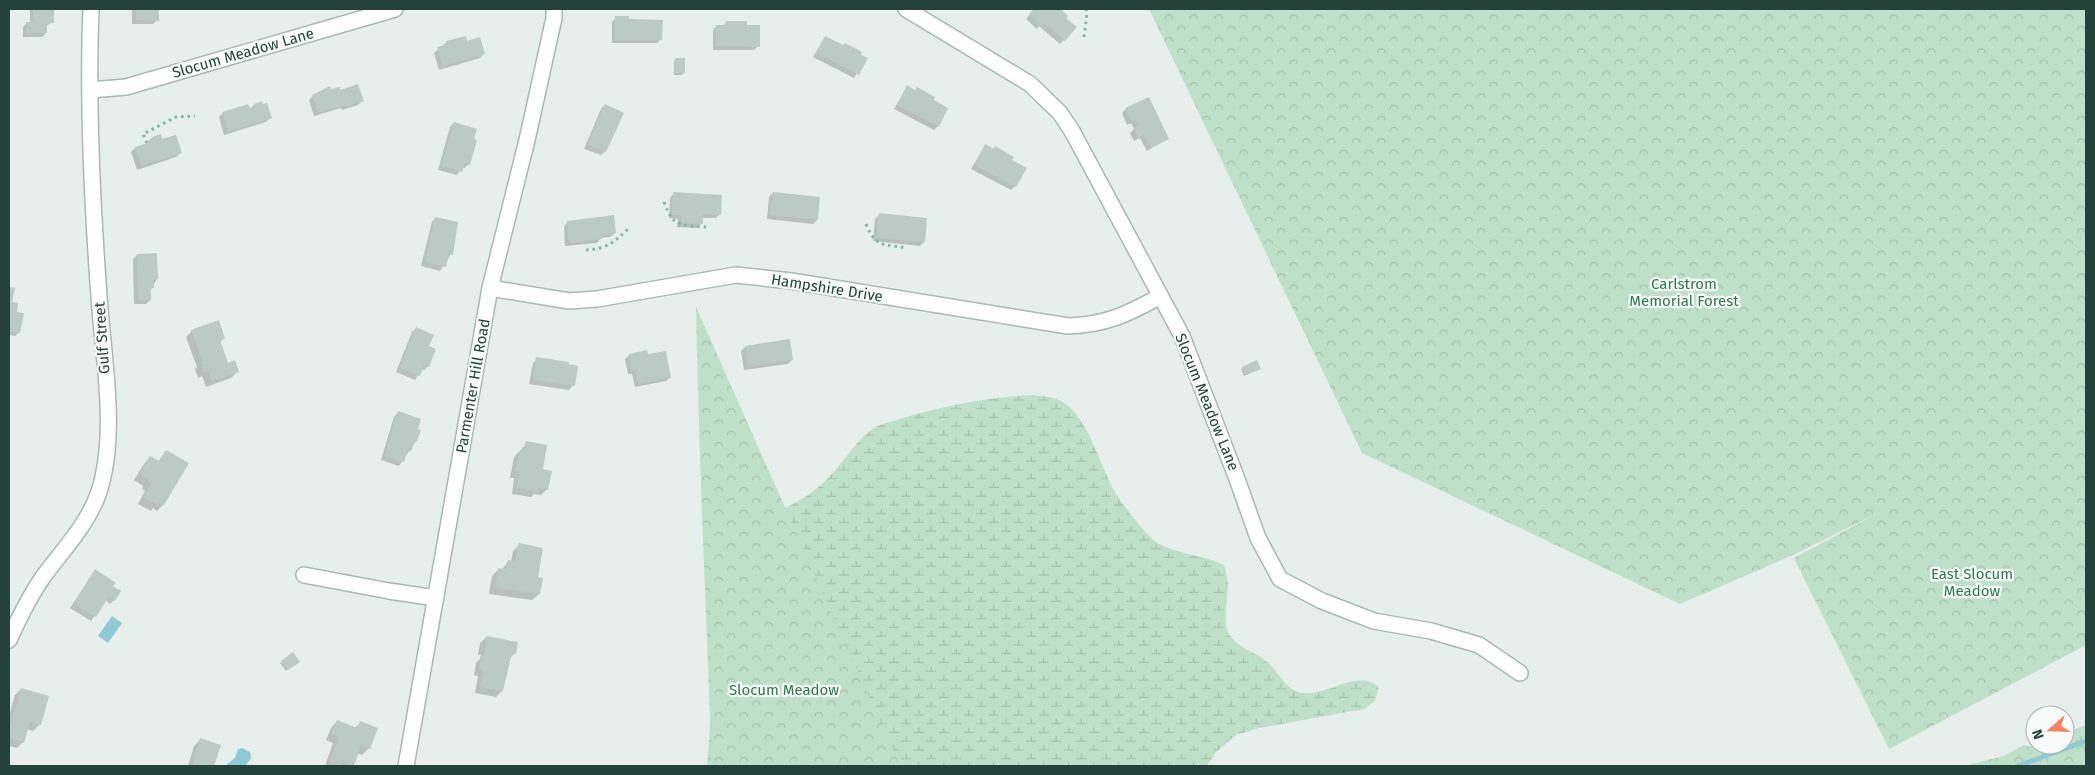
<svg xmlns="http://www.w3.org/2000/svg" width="2095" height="775" font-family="'Fira Sans',sans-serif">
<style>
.wetland{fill:url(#wetland-marsh)}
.park{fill:url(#park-crowns)}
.water{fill:#8ec9d4}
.shadow{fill:#0003}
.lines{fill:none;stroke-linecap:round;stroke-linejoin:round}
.stream{stroke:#8ec9d4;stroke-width:5}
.building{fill:#bbcac4}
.minor-casing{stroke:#a8b8b2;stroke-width:18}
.path{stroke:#86b3a5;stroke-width:3;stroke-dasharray:2.5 4;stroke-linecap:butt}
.minor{stroke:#fff;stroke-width:15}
.labels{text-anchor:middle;stroke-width:4.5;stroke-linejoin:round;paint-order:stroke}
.street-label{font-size:15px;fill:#24423a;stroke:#f7fbf9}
.park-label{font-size:15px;fill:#2d7a4b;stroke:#f7fbf9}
</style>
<defs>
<pattern id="wetland-marsh" width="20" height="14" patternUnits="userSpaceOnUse" patternTransform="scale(1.25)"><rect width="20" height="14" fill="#bfe0c8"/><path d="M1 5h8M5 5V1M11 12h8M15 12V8" fill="none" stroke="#a4c1ad"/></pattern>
<pattern id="park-crowns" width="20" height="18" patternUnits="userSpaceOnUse" patternTransform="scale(1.25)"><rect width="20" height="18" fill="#bfe0c8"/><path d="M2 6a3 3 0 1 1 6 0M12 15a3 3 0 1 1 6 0" fill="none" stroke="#a4c1ad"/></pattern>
</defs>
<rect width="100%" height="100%" fill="#e6efeb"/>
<path class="wetland" d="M1031 395C1039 396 1049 396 1057 399 1088 412 1099 465 1115 492 1122 504 1145 534 1156 542 1172 553 1204 555 1224 565 1226 571 1227 578 1228 584 1228 598 1223 616 1227 630 1232 644 1251 651 1262 658 1276 667 1283 687 1298 692 1324 700 1356 667 1379 687L1375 701 1364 709 1259 728 1236 735 1216 752 1207 766H707L710 729 711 634 748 523C779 511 807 501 830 476 845 461 856 440 874 428 882 423 894 421 903 418 945 406 987 397 1031 395Z
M2086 725V766H1978L2035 745H2065V733Z"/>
<path class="park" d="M1149 9H2086V645L1889 749 1794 558 1880 512 1793 555 1680 604 1362 453Z
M696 307 900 766H712C706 613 699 460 696 307Z
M2086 739V766H1969L1971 764 2004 756 2024 745 2052 752Z"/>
<path class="water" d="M112 616 122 623 108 643 98 636Z
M242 748 250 752 251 758 245 766H225L235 758 238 749Z"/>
<path class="shadow" d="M30 9H53V22L46 26V33L42 37H23V27L27 23H30Z
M132 9H158L157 20 153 24H132Z
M1035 9H1059L1067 16 1064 18 1075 28 1060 44 1039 26 1037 29 1026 19Z
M616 18 628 20 661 39 657 43H612V22Z
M727 22 746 26 758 46 754 50H713V30L717 26H723Z
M825 37 866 59 854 78 813 57Z
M447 42H466L484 53 480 58 439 70 434 53Z
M676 59 684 73 682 75H674V61Z
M907 87 938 126 934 130 894 109Z
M330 91H339L362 101 358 105 342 110 341 108 314 116 309 100 313 96Z
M254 105 270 118 266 122 224 135 219 117 223 113 249 110Z
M605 105V151L601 155 584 149 601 109Z
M1126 109 1167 139 1147 151 1140 138 1134 141 1130 133 1134 129 1131 123 1127 125 1122 113Z
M454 123 469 164 464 168 462 167 457 175 438 170 450 127Z
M152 138 162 140 180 153 176 157 137 170 131 152 135 148 149 144 148 142Z
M985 146 1010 161 1015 186 1011 190 971 169Z
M773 193 817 220 813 224 767 219 769 197Z
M674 194 720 214 716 218H702L701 224 697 228 677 227 678 219 669 218 670 198Z
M879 215 924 242 920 246 873 241 875 219Z
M436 218 451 254 440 271 421 266 432 222Z
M568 222 615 233 610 237 601 238 597 243 565 246 564 226Z
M137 255 157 279 150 291V300L146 304H134L133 259Z
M9 288 13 289 11 303 19 332 15 336 9 335Z
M416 328 428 347V366L424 370 421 369 415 380 396 372 412 332Z
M192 331 224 338 220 342 228 364 237 372 231 378 206 387 202 376 198 378 195 369 197 367 186 337Z
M745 347 792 360 788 364 744 370 741 351Z
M629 355 647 356 670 377 666 381 635 387 632 374H628L625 359Z
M537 359 567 365 573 385 569 390 529 384 533 363Z
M1243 368 1259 369 1244 376 1241 369Z
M398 413 416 441 399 466 381 460 394 417Z
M527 443 541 470 547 489 541 495 534 494 531 497 512 494 514 478H510L514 457Z
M166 451 163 505 157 511 153 508 151 511 138 504 145 491 142 489 143 486 134 480 144 464 150 457 158 462Z
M519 545 536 578 539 594 532 600 489 594 492 576 499 569 502 570 508 561 511 562 513 551Z
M95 571 112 586 114 600 110 604 105 600 91 621 70 608Z
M487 637 515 653 509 659 502 691 496 697 475 693 478 676 474 675 476 663 480 659 481 655H478L480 643Z
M282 662 296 663 286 671 280 663Z
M21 689 47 697 39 725 33 731 27 729 23 742 17 748 9 746V716L15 695Z
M337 721 355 728 360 723 369 748 362 755 357 753 352 766H325L333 743 326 740 331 728Z
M200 740 219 745 212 766H188L194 746Z"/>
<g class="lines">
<path class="stream" d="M2018 766 2086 741"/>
</g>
<path class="building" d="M33 9H54V23H47V33H26V22H33Z
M136 9H159V21L136 20Z
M1034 9H1061L1068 16 1066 18 1077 27 1065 41 1044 23 1042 26 1029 14Z
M615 16H629V19L663 20 662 40H615Z
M726 21H747V25H760V47L716 46V25H726Z
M466 36 467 41 480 37 485 54 443 66 437 47 447 45 446 41Z
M825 36 843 45 845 43 862 52 861 55 868 58 859 75 816 53Z
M675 58H685V73H675Z
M358 84 364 101 346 107 345 105 318 113 312 95 330 86 331 89 340 87V90Z
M907 85 915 90 917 87 935 97 934 100 948 108 939 127 897 105Z
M1149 97 1169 139 1151 148 1144 135 1138 138 1134 128 1138 126 1135 120 1132 122 1125 108Z
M262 101 263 104 267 103 272 118 228 132 222 112 248 104 250 108 255 107 254 104Z
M605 104 624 113 606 152 587 145Z
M454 122 477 129 474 139 477 140 470 165 465 163 462 172 441 166Z
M161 134 162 139 176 135 182 153 141 166 135 147 153 141 152 137Z
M985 144 994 149 995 146 1014 157 1012 160 1027 168 1016 187 974 165Z
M673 192 722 195 721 215 703 214V224L681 223V215H672Z
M773 192 820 197 818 220 770 215Z
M879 213 927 218 925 242 876 238Z
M614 215 616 233 601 235 602 239 569 243 567 221Z
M435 217 458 222 453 255 449 254 446 267 425 262Z
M157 253 158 279H154V288H151V300L138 301 137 254Z
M9 287 15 288 12 302 18 303 17 312 24 313 20 333 9 331Z
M219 320 225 339 220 340 228 363 235 360 239 372 212 381 208 371 204 372 200 362 203 361 191 330Z
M416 327 434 335 429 346 436 349 429 367 424 365 420 376 399 368Z
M790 339 793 360 748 367 745 346Z
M647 350 648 354 666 351 671 378 638 384 636 370 632 371 629 354Z
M536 357 569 362 568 364 578 366 575 386 533 380Z
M1257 360 1261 369 1246 375 1242 367Z
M398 411 421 419 418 429 421 430 417 441H415L411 451 408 450 404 462 384 456Z
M526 441 547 445 543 469 552 471 548 490 539 488 538 492 517 488 520 472 515 471 520 450 524 451Z
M166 450 189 463 164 505 159 503 158 505 143 497 151 484 147 482 149 479 140 474 150 456 159 461Z
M519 543 543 548 538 577 543 578 540 594 495 588 498 568 506 569 508 560 516 561Z
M95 569 116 583 113 586 121 591 115 601 109 596 96 617 73 604Z
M486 636 518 642 516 654 512 653 503 691 480 687 483 670 479 669 482 656H485L486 649H484Z
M293 652 300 662 288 670 281 661Z
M21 688 49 696 41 725 30 722 24 743 9 738V729Z
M337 720 357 728 360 721 378 728 370 749 361 746 354 766 343 763 340 766 329 762 339 737 331 734Z
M200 738 221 745 214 766H192Z"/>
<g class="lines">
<defs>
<path id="minor" d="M906 9 1030 84 1060 113 1072 131 1182 336 1237 479 1258 538 1280 579 1322 601 1374 621 1431 631 1479 645 1520 673
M90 90 126 87 395 9
M490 288 569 301 597 299 736 275 791 281 1068 326C1105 325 1128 314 1159 297
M304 575 389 591 436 598
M9 640C19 618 29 597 43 577 63 550 88 524 99 492 118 432 103 358 99 296 92 201 87 105 91 9
M406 766 490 288 527 140 554 18V9"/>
</defs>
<use href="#minor" class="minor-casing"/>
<path class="path" d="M1084 37 1087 13 1086 9
M147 143 143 134 176 117 195 116
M664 202C673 228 682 225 706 227
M866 224C876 248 883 244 907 248
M586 250C606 249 615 242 629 228"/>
<use href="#minor" class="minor"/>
</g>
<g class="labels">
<g class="street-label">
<text transform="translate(243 53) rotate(-16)" y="5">Slocum Meadow Lane</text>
<text transform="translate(827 288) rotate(9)" y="5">Hampshire Drive</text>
<text transform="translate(102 338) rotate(-94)" y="5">Gulf Street</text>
<text transform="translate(473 386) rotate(-80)" y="5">Parmenter Hill Road</text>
<text transform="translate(1207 402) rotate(68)" y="5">Slocum Meadow Lane</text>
</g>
<g class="park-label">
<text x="1684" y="289">Carlstrom<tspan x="1684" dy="17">Memorial Forest</tspan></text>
<text x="1972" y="579">East Slocum<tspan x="1972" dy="17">Meadow</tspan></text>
<text x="784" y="695">Slocum Meadow</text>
</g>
</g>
<rect width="2095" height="775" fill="none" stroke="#24423a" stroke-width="20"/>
<g transform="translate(2050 730) rotate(250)"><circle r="24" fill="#f7fbf9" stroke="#a3b1ad"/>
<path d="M0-4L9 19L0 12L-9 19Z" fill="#f4845f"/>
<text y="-8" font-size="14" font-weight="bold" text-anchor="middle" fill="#24423a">N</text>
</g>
</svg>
